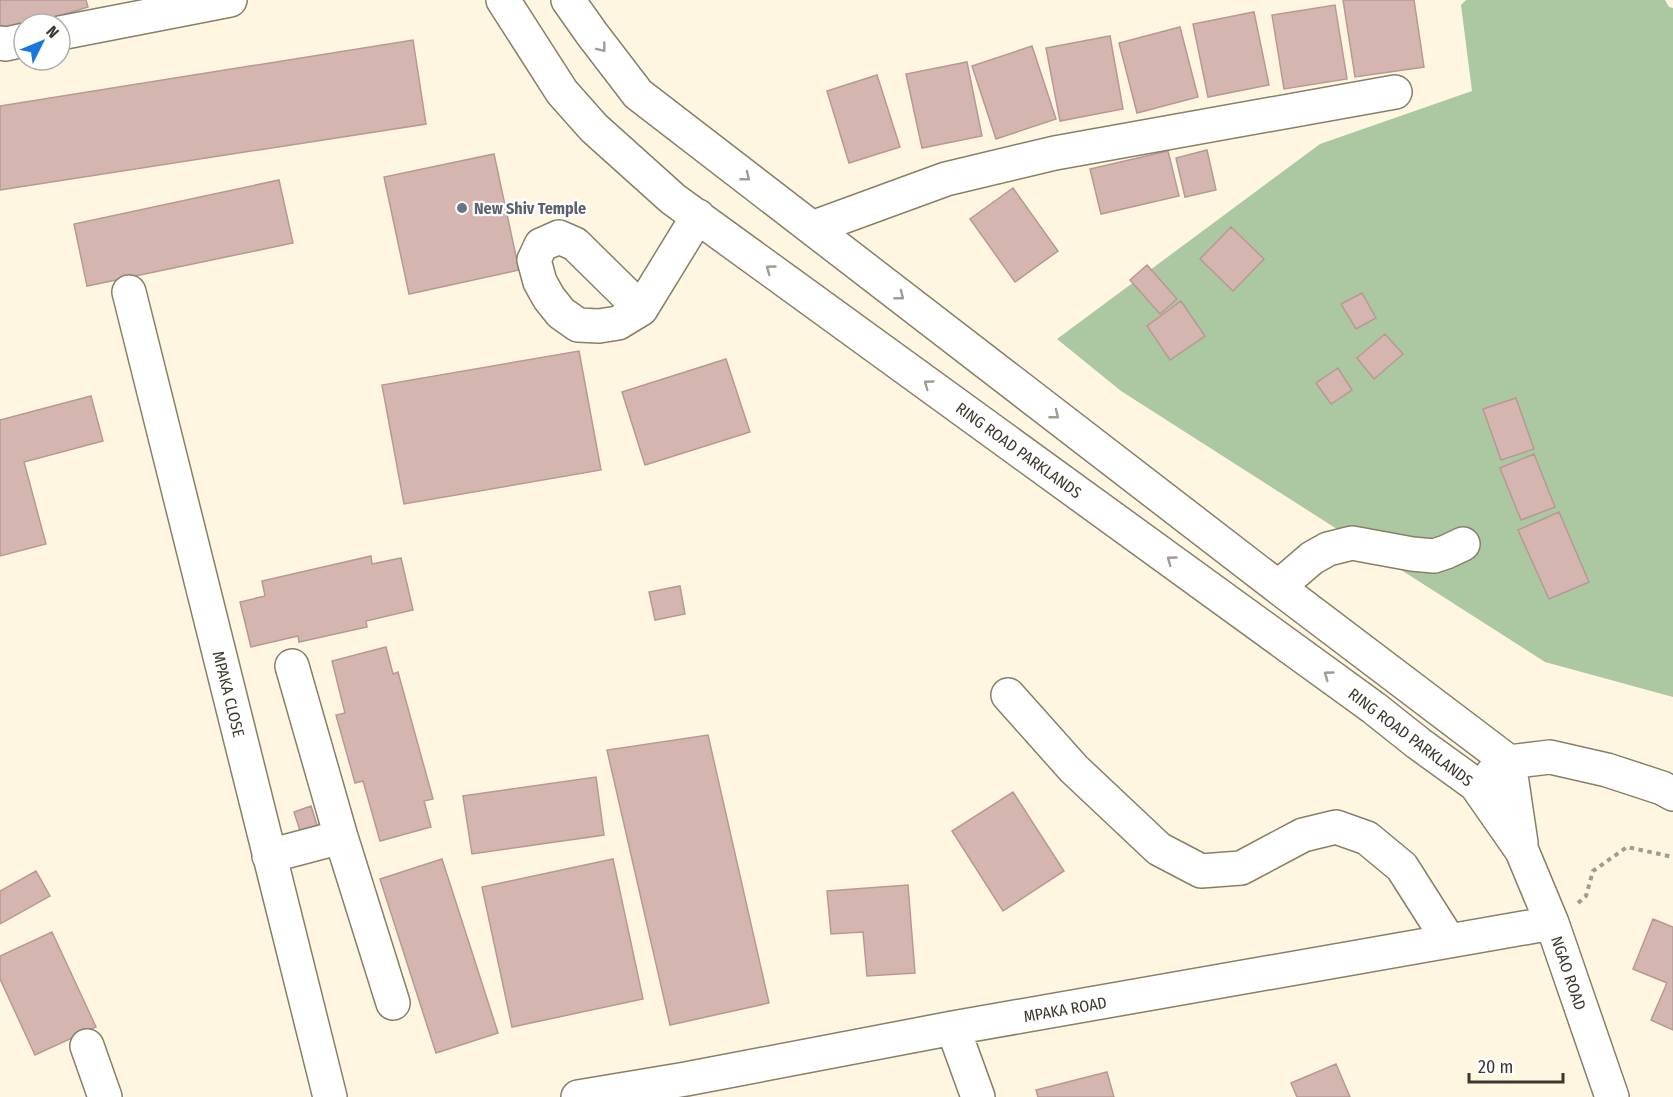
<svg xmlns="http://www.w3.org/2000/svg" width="1673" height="1097" font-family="'Fira Sans Condensed',sans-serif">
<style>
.forest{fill:#abc8a2}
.building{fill:#d4b5b0;stroke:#b79994;stroke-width:1.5}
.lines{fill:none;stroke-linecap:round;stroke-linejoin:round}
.minor-casing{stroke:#887f67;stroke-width:36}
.path{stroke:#a39c8c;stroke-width:4;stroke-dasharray:4.5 4.5;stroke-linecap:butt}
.minor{stroke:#fff;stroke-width:33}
.oneway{stroke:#9e9c96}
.worship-dot{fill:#6b7280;stroke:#fff;stroke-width:2}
.labels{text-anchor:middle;stroke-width:4.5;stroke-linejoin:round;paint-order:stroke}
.worship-label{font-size:16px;font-weight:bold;fill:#5b616d;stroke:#fff;text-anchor:start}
.street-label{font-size:16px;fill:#3c382d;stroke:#fff}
</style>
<rect width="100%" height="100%" fill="#fff6e1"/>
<path class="forest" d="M1466 0H1665L1669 7 1673 8V697L1545 662 1121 391 1057 339 1320 144 1472 91 1461 5Z"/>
<path class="building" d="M0 0H86L88 7 34 24H24V27L0 35Z
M1343 0H1414L1424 67 1355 77Z
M1335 5 1347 79 1284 89 1272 15Z
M1254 12 1269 85 1208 97 1193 24Z
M1180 27 1198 97 1137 113 1119 43Z
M1110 36 1123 109 1060 121 1046 48Z
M413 40 426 124 0 190V106Z
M1032 46 1056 119 996 139 972 66Z
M967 62 982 136 922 148 906 74Z
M877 75 900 147 849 163 827 91Z
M1207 150 1216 190 1185 197 1176 158Z
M1168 151 1179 196 1101 214 1090 169Z
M494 154 519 270 409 294 384 177Z
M279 180 293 243 87 286 74 224Z
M1013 188 1058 251 1015 282 970 219Z
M1231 227 1264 259 1233 291 1200 259Z
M1147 265 1177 299 1160 314 1130 280Z
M1362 293 1376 318 1356 329 1341 304Z
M1181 301 1205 336 1170 360 1147 326Z
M1385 334 1403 354 1374 379 1357 358Z
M579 351 601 470 404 504 382 385Z
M726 359 750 432 645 465 622 392Z
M1338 368 1352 390 1331 404 1316 383Z
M91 396 103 441 24 462 46 544 0 556V420Z
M1516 398 1534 449 1501 460 1483 409Z
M1534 454 1555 507 1521 520 1500 468Z
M1559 512 1589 582 1549 599 1518 530Z
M371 556 372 564 401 558 413 610 366 621 367 627 299 642 298 636 251 647 240 602 265 596 262 581Z
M680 586 685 614 655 620 649 592Z
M386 647 393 674 398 672 433 799 424 801 431 827 380 841 363 781 355 783 336 715 345 713 332 661Z
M708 735 769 1003 670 1025 607 750Z
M596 777 604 835 472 854 463 796Z
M1013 792 1064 871 1003 911 952 831Z
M311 806 319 831 302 837 294 812Z
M442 859 498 1033 436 1053 380 879Z
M613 859 643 999 512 1027 482 887Z
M36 871 50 896 0 924V891Z
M908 885 915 973 867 976 863 932 831 934 827 891Z
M1653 919 1673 927V1030L1651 1020 1667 983 1633 969Z
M52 932 96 1027 35 1055 0 979V956Z
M1336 1064 1350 1097H1297L1291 1083Z
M1107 1072 1114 1097H1038L1036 1090Z"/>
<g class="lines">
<defs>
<path id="minor" d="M503 0 562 92 594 128 673 199 1374 708 1418 743 1476 785 1522 851 1552 923 1612 1097
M568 0 592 34 638 94 1278 587 1509 762 1521 843
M60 33 230 0
M0 43 6 44 24 40
M812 228 946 179 1055 153 1395 92
M129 292 330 1097
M641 309 575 244 559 237 541 245 534 260 540 282 549 298 561 313 578 325 599 326 618 323 641 309 698 216
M1278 587 1312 558 1328 549 1352 543 1412 554 1434 556 1446 552 1463 544
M292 666 341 837 393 1003
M1008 695 1074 769 1159 849 1201 871 1241 868 1303 835 1336 827 1367 838 1402 867 1449 941
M1492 774 1509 762 1550 757 1607 770 1662 788 1673 794
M269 856 341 837
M953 1028 978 1097
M87 1046 105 1097
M578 1097 686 1079 953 1028 1552 923"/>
</defs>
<use href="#minor" class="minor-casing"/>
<path class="path" d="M1578 903 1586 896 1593 871 1627 847 1673 857"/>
<use href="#minor" class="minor"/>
</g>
<defs><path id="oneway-chevron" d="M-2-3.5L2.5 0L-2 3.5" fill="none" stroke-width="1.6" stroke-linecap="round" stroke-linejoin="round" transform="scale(1.5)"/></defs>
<g class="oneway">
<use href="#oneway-chevron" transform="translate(602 48) rotate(52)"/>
<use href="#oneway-chevron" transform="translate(746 177) rotate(38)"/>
<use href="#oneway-chevron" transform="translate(770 269) rotate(-144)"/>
<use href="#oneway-chevron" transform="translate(900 296) rotate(38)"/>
<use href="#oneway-chevron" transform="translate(928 384) rotate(-144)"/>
<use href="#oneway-chevron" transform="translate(1055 415) rotate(38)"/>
<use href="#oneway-chevron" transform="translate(1171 560) rotate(-144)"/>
<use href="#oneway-chevron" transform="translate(1328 675) rotate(-144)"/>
</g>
<circle class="worship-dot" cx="462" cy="208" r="6"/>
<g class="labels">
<g class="worship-label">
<text x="474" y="214">New Shiv Temple</text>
</g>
<g class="street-label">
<text transform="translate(1019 450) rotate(36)" y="6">RING ROAD PARKLANDS</text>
<text transform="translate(229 694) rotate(76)" y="6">MPAKA CLOSE</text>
<text transform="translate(1411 737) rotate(37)" y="6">RING ROAD PARKLANDS</text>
<text transform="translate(1569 973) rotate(71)" y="6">NGAO ROAD</text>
<text transform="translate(1065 1009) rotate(-10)" y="6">MPAKA ROAD</text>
</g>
</g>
<g transform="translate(42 42) rotate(47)"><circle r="28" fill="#ffffff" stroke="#b1afab" stroke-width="1.5"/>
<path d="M0-4.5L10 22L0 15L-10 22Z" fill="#1878e0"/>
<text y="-9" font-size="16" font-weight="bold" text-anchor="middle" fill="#3c382d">N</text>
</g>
<path d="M1469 1073v9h94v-9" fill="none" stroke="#3c382d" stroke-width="3"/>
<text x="1478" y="1073" font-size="18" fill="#3c382d" stroke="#ffffff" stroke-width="4.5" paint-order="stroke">20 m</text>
</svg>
